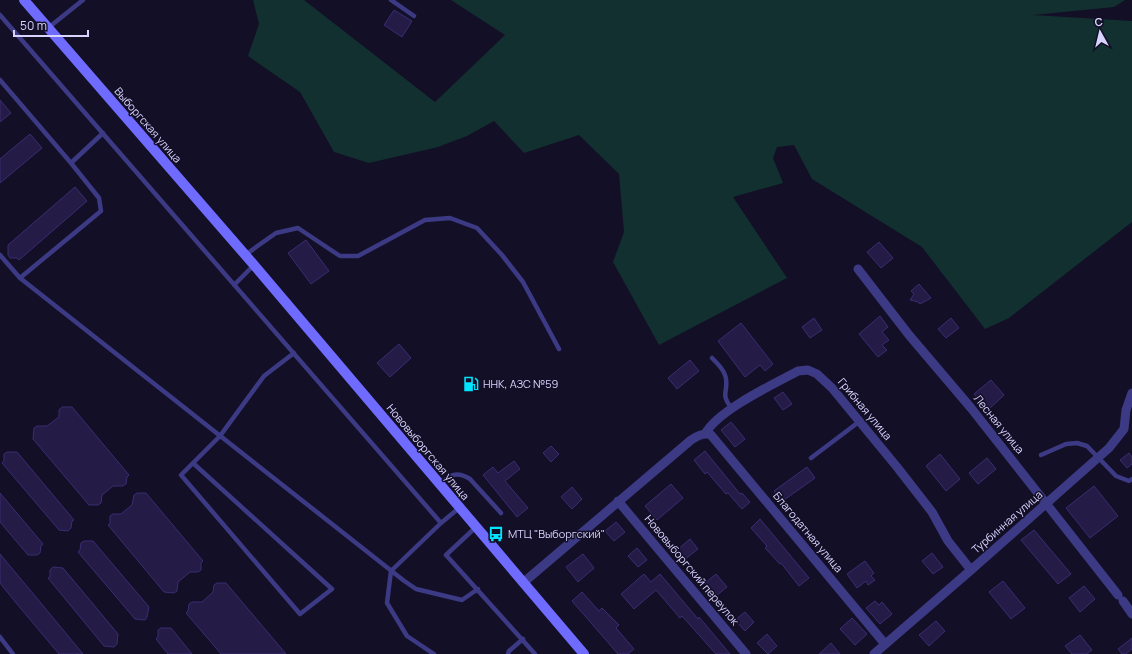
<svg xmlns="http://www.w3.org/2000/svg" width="1132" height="654" font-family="Manrope,sans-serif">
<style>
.green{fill:#12302f}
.building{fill:#241b47;stroke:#3b2d73}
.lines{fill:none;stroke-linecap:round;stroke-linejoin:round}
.lane{stroke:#3d3a85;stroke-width:4.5}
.street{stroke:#3d3a85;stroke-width:9}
.secondary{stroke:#6f6bff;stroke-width:10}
.labels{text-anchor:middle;stroke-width:3;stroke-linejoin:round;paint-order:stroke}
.street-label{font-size:11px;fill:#d9d4ff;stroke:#130f26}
.poi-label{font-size:11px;fill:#d9d4ff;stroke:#130f26;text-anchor:start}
</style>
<rect width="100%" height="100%" fill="#130f26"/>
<path class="green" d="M253 0H304L435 102 505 35 451 0H1125L1114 7 1033 15 1132 21V222L1009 318 985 329 922 247 812 179 794 145 777 147 773 158 783 183 733 197 787 278 659 345 613 262 624 232 619 174 579 135 524 153 494 121 467 136 438 147 369 163 334 152 300 92 248 56 259 24Z"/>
<path class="building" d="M394 10 412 21 402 37 384 25Z
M0 100 11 113 0 122Z
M30 134 42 148 0 183V159Z
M75 187 87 201 19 260 17 258H10L8 255V245Z
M306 240 329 271 311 284 288 253Z
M879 242 893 258 881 268 867 252Z
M919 284 931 298 920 304 918 302 910 300 914 294 911 291Z
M880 316 888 327 882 332 889 340 882 345 887 350 878 357 859 334Z
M814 318 822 330 810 338 802 327Z
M951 318 959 328 946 338 938 329Z
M741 323 773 364 765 371 760 365 745 377 718 341Z
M399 344 411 358 390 377 377 363Z
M690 360 699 371 677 389 668 378Z
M991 380 1004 395 988 410 974 394Z
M783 392 792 404 783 410 774 398Z
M62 407H72L129 475 127 477 126 484 123 486H113L102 495 101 503 98 505H89L33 439 34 428 37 426H47L59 417V410Z
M731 422 745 439 735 447 721 430Z
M551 446 559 454 551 462 543 453Z
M705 451 740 494 742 493 750 502 742 509 728 493 726 494 707 472 705 474 694 460Z
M7 452H17L74 520 72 521 71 528 68 531 59 530 2 463 4 461V454Z
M1129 453 1132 457V464L1127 468 1120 460Z
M940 454 960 479 946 491 926 466Z
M987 458 996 469 978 484 969 473Z
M514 461 520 469 505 481 528 508 517 517 483 475 493 467 498 473Z
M807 467 815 478 781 502 774 491Z
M671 484 683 498 657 520 645 506Z
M1094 486 1118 516 1090 538 1066 508Z
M572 487 582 499 572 509 561 497Z
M0 493 43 544 41 546 40 553 37 555H28L0 522Z
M137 493H146L203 561 201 563V570L198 572H190L178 582 177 591 174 593 164 592 108 525 110 524V516L113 514H121L132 505 134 495Z
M760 519 809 578 799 586 781 563 780 564 765 548 767 546 751 528Z
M616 522 625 532 614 541 605 531Z
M1034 530 1071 574 1058 584 1021 540Z
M690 539 698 549 684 560 676 551Z
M84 541H93L149 607 147 617 145 620 135 619 78 552 80 550 81 543Z
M637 548 647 560 638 567 628 556Z
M932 553 943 567 933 574 922 561Z
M0 554 35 596 83 654H59L17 604 0 583Z
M583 554 594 568 578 582 566 567Z
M865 561 874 573 871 576 875 580 868 585 866 581 857 588 847 574Z
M53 567 63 568 118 634 117 644 114 647 104 646 48 578 50 577V570Z
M644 574 651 582 660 574 698 619 699 617 730 654H716L682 616 680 618 656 590 634 609 621 594Z
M716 574 727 587 716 596 705 583Z
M1003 581 1025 608 1011 619 989 592Z
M217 583H226L286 654H221L186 613 188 611 189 604 192 602H202L213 592 214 585Z
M1084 586 1095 599 1080 612 1069 598Z
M582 592 599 611 602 608 619 625 616 628 634 649 628 654H618L572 601Z
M875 601 879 605 882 602 892 614 880 624 866 608Z
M745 612 754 622 745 631 735 620Z
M852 618 867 634 855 645 840 629Z
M936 621 945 631 929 646 919 635Z
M161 628H171L192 654H168L156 639 158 637V630Z
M767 634 777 646 768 654 757 643Z
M1080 635 1092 650 1087 654H1072L1065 646Z
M1132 638V649L1126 654H1122L1118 649Z
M831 643 840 654H819Z"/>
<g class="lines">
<path class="lane" d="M391 0 414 16
M0 15 441 523 459 508
M48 28 83 0
M0 80 71 163
M0 255 20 278 403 580 416 589 462 600 478 589
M245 255 276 233 298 228 340 256H358L425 220 450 218 477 228 502 255 523 282 559 349
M20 278 101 211 99 198 71 163 103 133
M234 285 254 265
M712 358C718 364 725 371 726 379 728 394 720 393 732 409
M1041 455 1066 444 1077 443 1087 446 1116 476 1129 481 1132 479
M811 458 860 421
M193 463 332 589 300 614 181 475 220 436 264 376 294 353
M440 485C449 474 457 471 470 479L501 513
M476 527 446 555 535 654
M0 637 13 654
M434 654 407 636 387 603 391 571 441 523
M508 654 509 651 523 639"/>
<path class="street" d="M858 269 909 335 971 408 1118 595
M705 434C718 410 774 384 798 371L808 370 817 374 832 388 897 467 932 512 948 541 971 570
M618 501 746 654
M524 582 691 440C697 436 704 432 711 435L885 644
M1123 601 1132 614
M874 654 971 570 1109 448 1124 429 1126 410 1132 393"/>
<path class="secondary" d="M24 0 254 265 584 654"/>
</g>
<defs>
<symbol id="fuel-bare" viewBox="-9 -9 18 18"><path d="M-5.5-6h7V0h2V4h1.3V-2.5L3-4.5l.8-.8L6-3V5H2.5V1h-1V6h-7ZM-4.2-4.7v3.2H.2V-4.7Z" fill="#00e5ff" stroke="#130f26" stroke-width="2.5" paint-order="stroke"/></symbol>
<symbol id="bus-bare" viewBox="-9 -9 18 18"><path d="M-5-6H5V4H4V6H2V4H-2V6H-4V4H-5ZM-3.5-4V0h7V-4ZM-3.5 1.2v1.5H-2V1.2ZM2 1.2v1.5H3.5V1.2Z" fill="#00e5ff" stroke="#130f26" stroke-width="2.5" paint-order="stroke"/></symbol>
</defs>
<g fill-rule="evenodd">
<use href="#fuel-bare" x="460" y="373" width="22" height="22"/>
<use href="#bus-bare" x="485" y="523" width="22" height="22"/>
</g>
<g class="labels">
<g class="street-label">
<text transform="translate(148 125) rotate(49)" y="4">Выборгская улица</text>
<text transform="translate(865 409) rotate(50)" y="4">Грибная улица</text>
<text transform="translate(999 424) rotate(51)" y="4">Лесная улица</text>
<text transform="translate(428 452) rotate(50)" y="4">Нововыборгская улица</text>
<text transform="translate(1007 522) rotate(-41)" y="4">Турбинная улица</text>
<text transform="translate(808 532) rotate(50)" y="4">Благодатная улица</text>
<text transform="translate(692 570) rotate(50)" y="4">Нововыборгский переулок</text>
</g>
<g class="poi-label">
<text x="483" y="388">ННК, АЗС №59</text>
<text x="508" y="538">МТЦ "Выборгский"</text>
</g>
</g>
<g transform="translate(1100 32) rotate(352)" stroke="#130f26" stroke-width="3" paint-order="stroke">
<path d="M0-3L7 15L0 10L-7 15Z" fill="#d9d4ff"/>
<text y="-6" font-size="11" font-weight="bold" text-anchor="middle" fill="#d9d4ff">С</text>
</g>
<path d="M14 30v6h74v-6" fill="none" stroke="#d9d4ff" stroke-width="2"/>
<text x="20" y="30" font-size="12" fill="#d9d4ff" stroke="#130f26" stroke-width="3" paint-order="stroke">50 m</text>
</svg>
